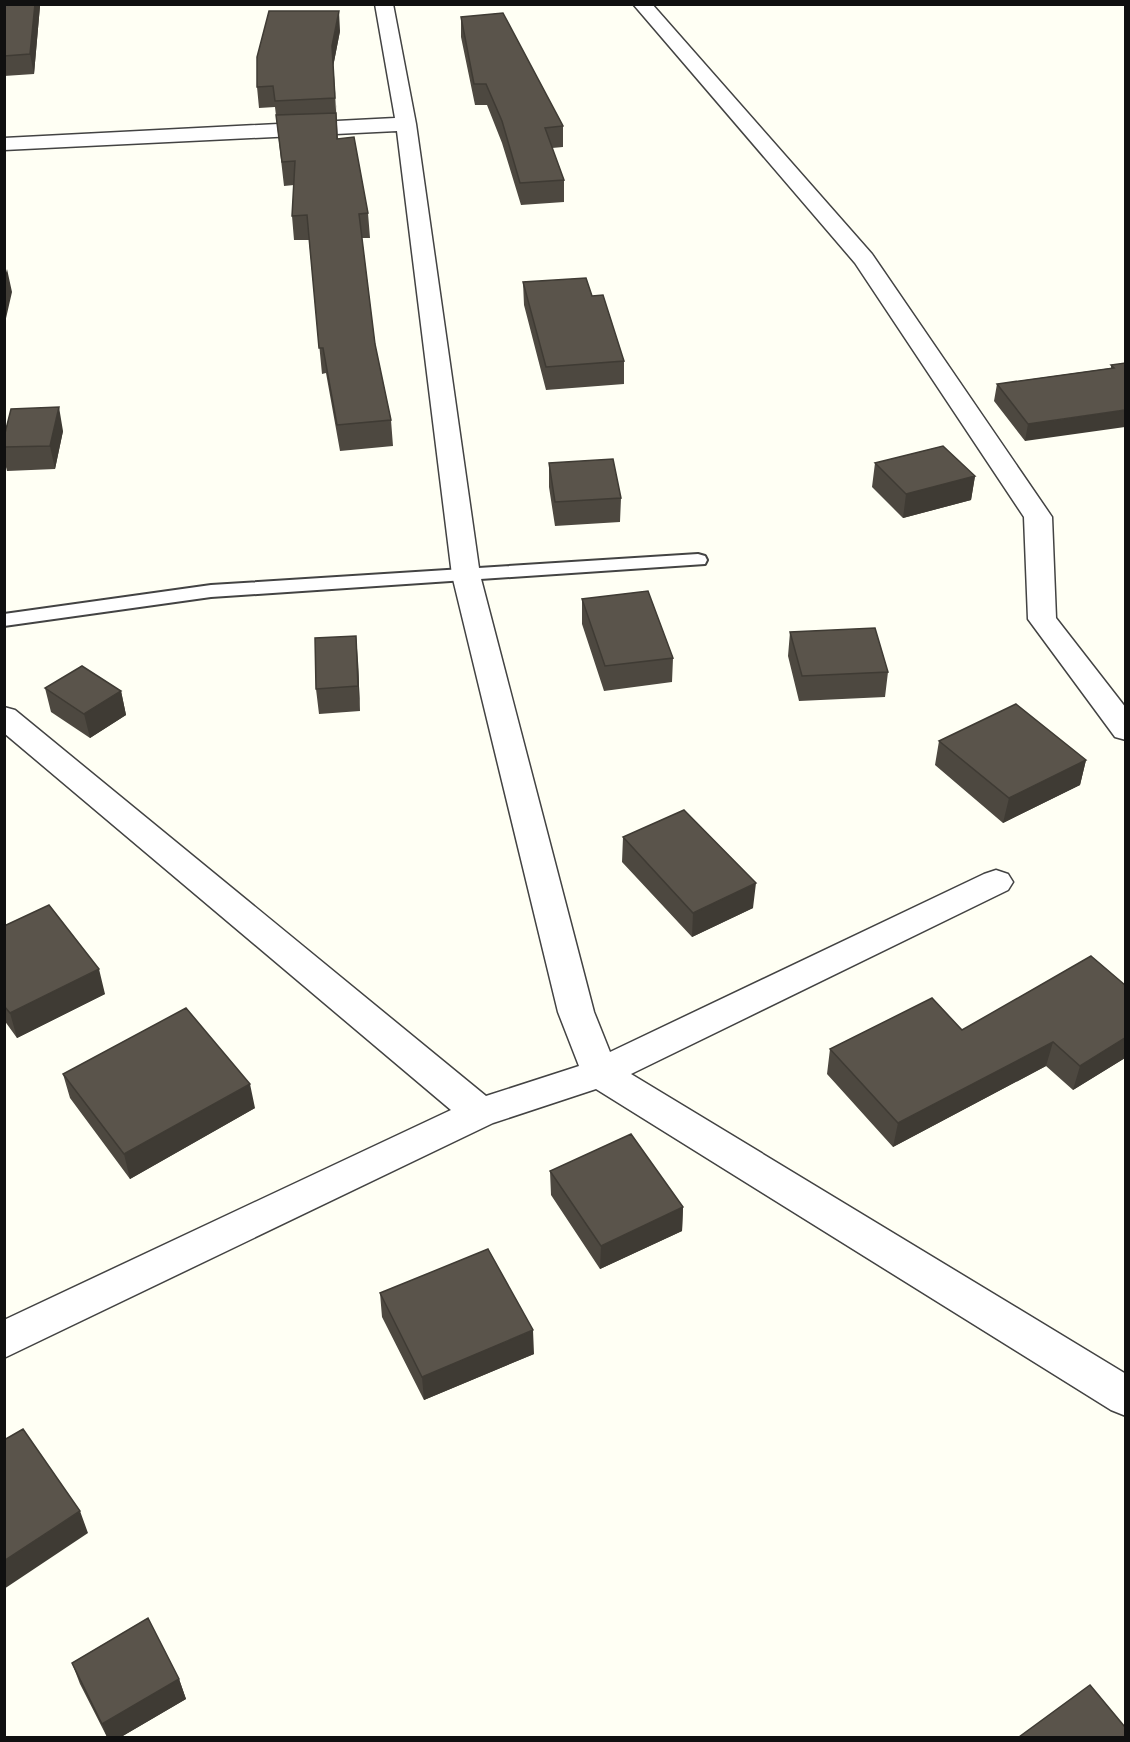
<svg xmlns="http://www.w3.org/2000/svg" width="1130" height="1742" font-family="Merriweather,serif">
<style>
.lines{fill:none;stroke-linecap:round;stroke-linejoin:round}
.service-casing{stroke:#434343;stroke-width:4}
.minor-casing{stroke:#434343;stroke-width:3}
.service{fill:#fff;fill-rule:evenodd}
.minor{fill:#fff;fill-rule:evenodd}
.wall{fill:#4d4840}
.shaded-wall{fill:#3f3b34}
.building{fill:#5a544b;stroke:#3f3b34;stroke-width:1.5}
</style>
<rect width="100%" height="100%" fill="#fffff4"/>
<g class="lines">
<defs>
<path id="service" d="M698 554 705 556 707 560 705 564 211 597 4 626V614L211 585Z"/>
<path id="minor" d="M375 4H393L416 124 480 575 594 1012 610 1052 984 874 996 870 1008 874 1013 882 1008 890 631 1074 1126 1374V1416L1111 1410 596 1089 493 1123 4 1358V1320L451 1110 4 733V707L15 710 486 1096 579 1066 558 1012 452 575 397 131 4 150V138L395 118Z
M633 4H652L872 254 1052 517 1056 618 1126 708V740L1115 737 1028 619 1024 517 855 263Z"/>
</defs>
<use href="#service" class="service-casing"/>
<use href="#minor" class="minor-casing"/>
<use href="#service" class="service"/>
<use href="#minor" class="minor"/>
</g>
<path class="wall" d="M4 4 40 6 34 74 4 76Z
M461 17 563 126V147L552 148 564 180V202L521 205 502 143 487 105H475L461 37Z
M340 31 333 67 338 139 368 213 370 238H362L375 344 391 420 393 446 340 451 326 373 322 374 309 240H294L292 216 294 185 284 186 275 107 259 108 257 87Z
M523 282 592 296 624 361V384L546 390 524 305Z
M1125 363 1025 441 994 401 997 384 1111 368V365Z
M63 431 55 469 7 471 4 459V437Z
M549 463 621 498 620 522 555 526 549 487Z
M875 463 975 476 971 500 903 518 872 487Z
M582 599 673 658 672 682 604 691 582 624Z
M790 632 888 672 885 697 799 701 788 656Z
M358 661 360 711 319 714 316 689Z
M45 688 121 691 126 715 90 738 51 712Z
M939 741 1086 760 1080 785 1003 823 935 765Z
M623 837 753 908 692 937 622 862Z
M4 926 105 994 17 1038 4 1020Z
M1125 985V1058L1073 1090 1046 1066 893 1147 827 1074 830 1049 962 1030Z
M63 1074 255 1108 130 1179 70 1098Z
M550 1171 683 1207 682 1231 600 1269 551 1195Z
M380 1293 534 1354 424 1400 382 1317Z
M72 1663 179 1679 186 1699 121 1737H107L80 1684Z"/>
<path class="shaded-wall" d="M35 4H40V6L34 74 30 54Z
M339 11 340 31 333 67 337 119 332 46Z
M7 269 12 292 4 327V280Z
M59 407 63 431 55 469 50 446Z
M1125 410V427L1025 441 1028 424Z
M975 476 971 500 903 518 906 494Z
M356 636 358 661 360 711 358 686Z
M121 691 126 715 90 738 84 714Z
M1086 760 1080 785 1003 823 1009 798Z
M756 883 753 908 692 937 693 913Z
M99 969 105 994 17 1038 10 1013Z
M1125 1038V1058L1073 1090 1080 1066Z
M1053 1042 1046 1066 893 1147 898 1123Z
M250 1084 255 1108 130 1179 124 1154Z
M683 1207 682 1231 600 1269 601 1246Z
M533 1330 534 1354 424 1400 422 1377Z
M80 1511 88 1533 4 1589V1561Z
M179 1679 186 1699 121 1737H107L102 1724Z"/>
<path class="building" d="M4 4H35L30 54 4 56Z
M269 11H339L332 46 335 98 275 101 273 86 257 87V57Z
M503 13 563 126 545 128 564 180 520 183 502 121 486 84H474L461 17Z
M336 113 337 139 354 137 368 213 359 214 375 344 391 420 337 425 323 348H319L307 215 292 216 295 161 282 162 276 115Z
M586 278 592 296 603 295 624 361 546 367 523 282Z
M1125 363V410L1028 424 997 384 1114 368 1111 365Z
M59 407 50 446 4 447V437L11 409Z
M943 446 975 476 906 494 875 463Z
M613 459 621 498 555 502 549 463Z
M648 591 673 658 605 666 582 599Z
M875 628 888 672 802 676 790 632Z
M356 636 358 686 316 689 315 638Z
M82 666 121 691 84 714 45 688Z
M1016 704 1086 760 1009 798 939 741Z
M684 810 756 883 693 913 623 837Z
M49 905 99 969 10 1013 4 1006V926Z
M1091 956 1125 985V1038L1080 1066 1053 1042 898 1123 830 1049 932 998 962 1030Z
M186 1008 250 1084 124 1154 63 1074Z
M631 1134 683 1207 601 1246 550 1171Z
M488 1249 533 1330 422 1377 380 1293Z
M23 1429 80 1511 4 1561V1440Z
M148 1618 179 1679 102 1724 72 1663Z
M1090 1685 1125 1727V1737H1019Z"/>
<rect width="1130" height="1742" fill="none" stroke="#101010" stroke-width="12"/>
</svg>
